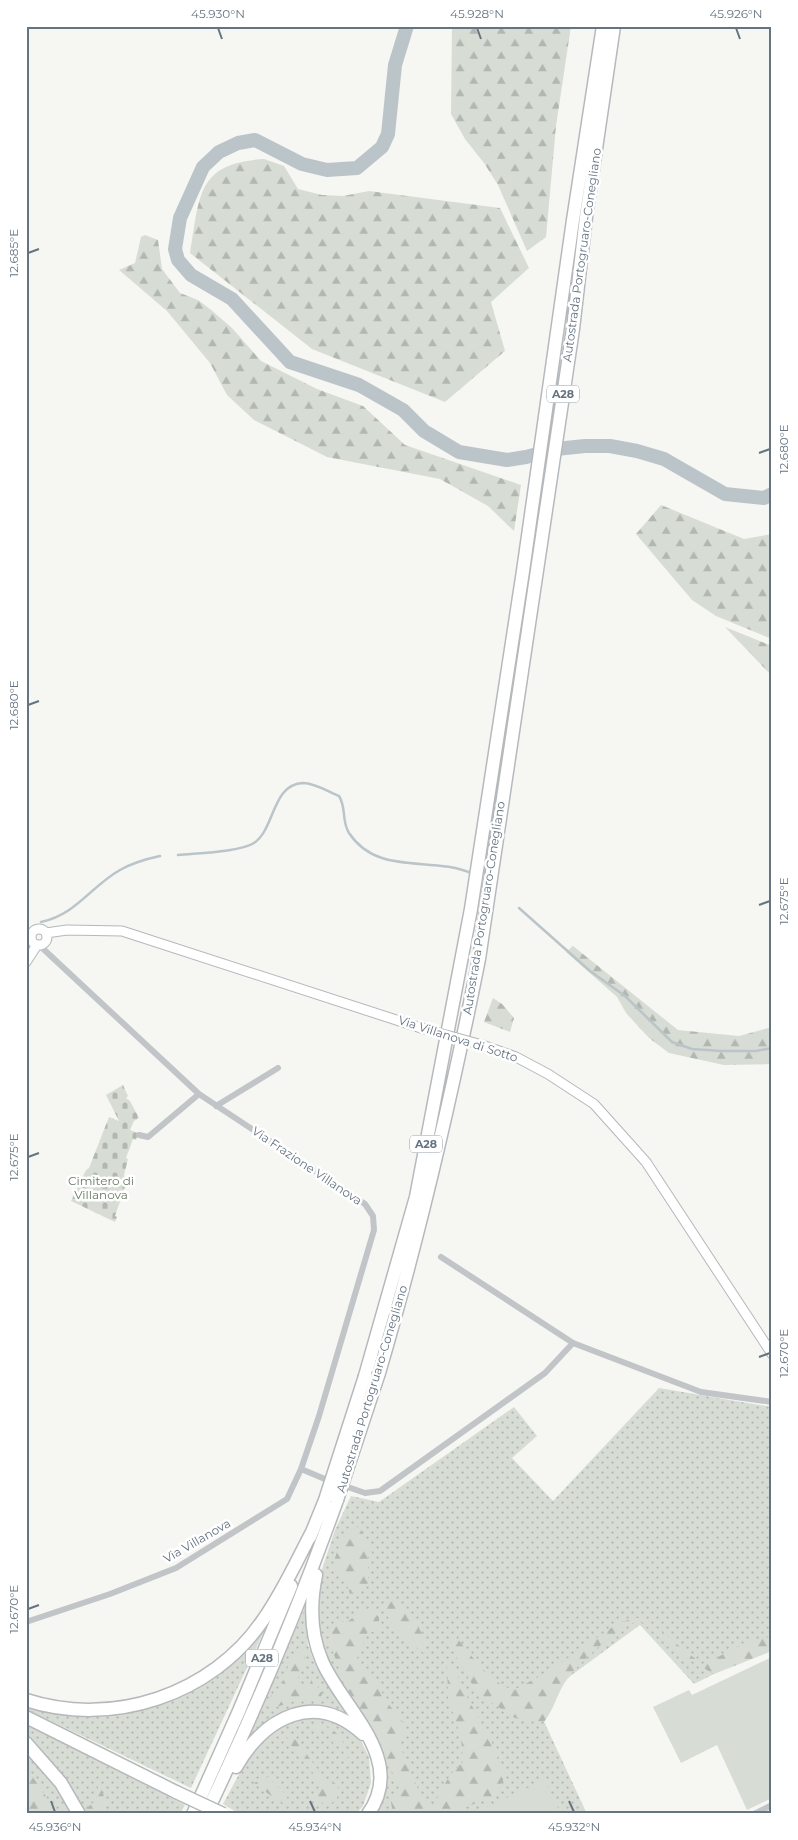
<svg xmlns="http://www.w3.org/2000/svg" width="798" height="1840" font-family="Montserrat,sans-serif">
<style>
.grass{fill:url(#grass-dots)}
.forest{fill:url(#forest-firs)}
.cemetery{fill:url(#cemetery-stones)}
.garden{fill:#d7ddd4}
.lines{fill:none;stroke-linecap:round;stroke-linejoin:round}
.stream{stroke:#bbc5c9;stroke-width:2.5}
.river{stroke:#bbc5c9;stroke-width:14}
.secondary-casing{stroke:#b4b8bc;stroke-width:11}
.highway-casing{stroke:#b6b9bc;stroke-width:15}
.street{stroke:#c1c5c8;stroke-width:6}
.secondary{stroke:#fff;stroke-width:9}
.highway{stroke:#fff;stroke-width:12}
.secondary-bridge-casing{stroke:#b4b8bc;stroke-width:11;stroke-linecap:butt}
.highway-bridge-casing{stroke:#b6b9bc;stroke-width:15;stroke-linecap:butt}
.secondary-bridge{stroke:#fff;stroke-width:9}
.highway-bridge{stroke:#fff;stroke-width:12}
.ticks{fill:none;stroke:#667482;stroke-width:2}
.labels{text-anchor:middle;stroke-width:5;stroke-linejoin:round;paint-order:stroke}
.shield{fill:#fff;stroke:#949ea8;stroke-width:1}
.shield-label{font-size:11px;font-weight:bold;fill:#667482}
.street-label{font-size:12px;fill:#667482;stroke:#fff}
.park-label{font-size:12px;fill:#687a65;stroke:#fff}
.neatline{fill:none;stroke:#667482;stroke-width:2}
.ticks-label{font-size:12px;text-anchor:middle;fill:#667482}
</style>
<defs>
<pattern id="grass-dots" width="8" height="8" patternUnits="userSpaceOnUse" patternTransform="scale(1.25)"><rect width="8" height="8" fill="#d7ddd4"/><path d="M2 2h.1M6 6h.1" fill="none" stroke="#b2b8b1" stroke-width="1.8" stroke-linecap="round"/></pattern>
<pattern id="forest-firs" width="22" height="20" patternUnits="userSpaceOnUse" patternTransform="scale(1.25)"><rect width="22" height="20" fill="#d7ddd4"/><path d="M5 1l3.5 6h-7zM16 11l3.5 6h-7z" fill="#b2b8b1"/></pattern>
<pattern id="cemetery-stones" width="16" height="16" patternUnits="userSpaceOnUse" patternTransform="scale(1.25)"><rect width="16" height="16" fill="#d7ddd4"/><path d="M2 7V4a2 2 0 0 1 4 0v3zM10 15v-3a2 2 0 0 1 4 0v3z" fill="#b2b8b1"/></pattern>
</defs>
<rect width="100%" height="100%" fill="#f6f6f3"/>
<path class="grass" d="M659 1388 772 1407V1645L694 1684 640 1625 535 1702 587 1814H373L385 1790 386 1764 371 1731 328 1665 316 1635 321 1572 335 1530 351 1496 379 1502 514 1407 537 1436 512 1458 553 1501Z
M305 1607 308 1645 316 1667 351 1716 321 1706 294 1709 248 1741Z
M270 1618 191 1788 26 1709V1705L80 1714 181 1693Z
M307 1716 335 1720 361 1741 369 1757 371 1783 363 1806 356 1814H240L223 1804 253 1748 283 1723Z
M26 1724 185 1805 180 1814H84L68 1782 26 1736Z
M26 1750 58 1788 73 1814H26Z"/>
<path class="forest" d="M452 26H571L556 126 546 237 527 251 498 185 484 163 465 139 451 114Z
M264 159 284 166 298 189 322 195 343 196 369 191 500 208 529 268 491 302 505 351 445 402 312 349 190 253C200 196 196 163 264 159Z
M145 235 158 240 162 269 180 293 198 300 210 309 232 328 261 361 317 389 363 406 405 445 521 485 514 531 488 506 440 479 327 457 254 420 227 395 210 363 167 311 119 270 135 263 141 237Z
M661 505 744 539 772 534V639L716 616 692 600 636 534Z
M725 627 772 646V676Z
M573 946 678 1030 739 1036 772 1027V1064L724 1065 669 1053 649 1038 626 1013 617 997 566 952Z
M493 998 502 1004 514 1018 510 1032 484 1022Z
M360 1527 372 1553 368 1556V1586L350 1594 345 1579 332 1567 341 1540 348 1528Z
M399 1601C416 1614 424 1637 428 1656 407 1640 390 1630 383 1603Z
M372 1608 379 1618V1633L368 1631 356 1661 378 1685 386 1701 406 1726 400 1746 423 1801 432 1807C442 1791 448 1773 463 1762L461 1737 448 1698 447 1661 453 1666 468 1699 490 1738 504 1772 503 1781 493 1797 463 1808 462 1814H393L391 1802 399 1789 380 1742 349 1698 331 1646 329 1627 338 1620 346 1623 360 1612Z
M643 1617 703 1665 750 1640 772 1637V1651L714 1674 676 1652 640 1620C617 1628 583 1659 568 1678 557 1692 555 1708 544 1722L515 1718 477 1693 450 1645 455 1636C471 1654 490 1684 514 1690L546 1673 620 1622Z
M299 1647 306 1649 304 1666 299 1673 297 1683 302 1688 310 1684 312 1677 322 1694 320 1699H300L274 1708 268 1699 282 1684 291 1658Z
M318 1724C341 1731 344 1740 349 1762L340 1746 334 1744C328 1731 322 1729 308 1728Z
M286 1735 296 1740 324 1778 338 1785 337 1799 330 1804 317 1802 313 1793 317 1794 319 1786 312 1771 295 1753Z
M26 1774 32 1776 58 1814H26Z
M268 1777 287 1796 288 1803 282 1804 254 1783Z
M99 1780 106 1804 101 1814H87L86 1809 96 1800Z"/>
<path class="cemetery" d="M123 1085 128 1096 126 1098 130 1101 139 1118 134 1121 130 1130 138 1133 136 1140 133 1139 126 1158 128 1159 124 1175 125 1187 115 1216 117 1217 115 1222 71 1201 86 1170 89 1168 109 1117 119 1121 106 1095Z"/>
<path class="garden" d="M772 1657V1798L747 1810 717 1745 681 1763 653 1707 689 1690 692 1695Z
M545 1780 561 1814H479L478 1811Z"/>
<g class="lines">
<path class="stream" d="M178 855C196 853 240 852 254 843 275 829 272 784 303 783 315 783 329 792 339 796 347 809 341 820 349 833 378 877 432 855 473 874
M519 908 590 971 625 996 672 1042 692 1049 721 1051H756L772 1048
M41 922C77 914 90 887 120 870 132 863 146 859 160 856"/>
<path class="river" d="M407 26 395 65 388 134 382 147 357 168 327 170 302 164 255 140 238 143 219 152 203 167 180 218 175 249 178 260 191 275 232 299 290 362 359 385 403 410 424 431 459 452 507 460 526 457 556 449 585 446H610L637 451 664 459 725 494 764 498 772 494"/>
<defs>
<path id="secondary" d="M31 937a8 8 0 1 1 16 0a8 8 0 1 1-16 0Z
M46 933 67 930 122 931 421 1028
M26 962 37 945
M482 1045 516 1057 548 1074 594 1104 646 1162 772 1354"/>
<path id="highway" d="M379 1373C419 1237 451 1099 479 959L573 329 586 217 614 26
M365 1376 416 1197 471 909 523 571 573 220 603 26
M310 1537 325 1500
M316 1575C310 1604 310 1633 322 1661 342 1708 408 1759 368 1814
M26 1700C112 1728 212 1695 263 1620 283 1592 297 1560 313 1530
M26 1717 176 1792
M26 1743 61 1783 79 1814
M236 1767C265 1717 315 1690 363 1734
M193 1814 239 1711 291 1586
M206 1814C255 1711 299 1607 337 1500"/>
</defs>
<use href="#secondary" class="secondary-casing"/>
<use href="#highway" class="highway-casing"/>
<path class="street" d="M216 1106 278 1068
M139 1135 148 1137 199 1094
M441 1257 573 1343 701 1392 772 1402
M301 1469 332 1482
M342 1485 365 1493 380 1491 545 1373 573 1343
M26 1622 110 1594 176 1568 287 1499 301 1469 319 1416 374 1230 373 1216 365 1204 199 1094 39 945
M754 1814 772 1805"/>
<use href="#secondary" class="secondary"/>
<use href="#highway" class="highway"/>
<defs>
<path id="secondary-bridge" d="M421 1028 482 1045"/>
<path id="highway-bridge" d="M325 1500 365 1376
M337 1500 379 1373
M176 1792 223 1814"/>
</defs>
<use href="#secondary-bridge" class="secondary-bridge-casing"/>
<use href="#highway-bridge" class="highway-bridge-casing"/>
<use href="#secondary-bridge" class="secondary-bridge"/>
<use href="#highway-bridge" class="highway-bridge"/>
</g>
<path class="ticks" d="M218 28 222 39M477 28 481 39M736 28 740 39M28 253 39 249M759 453 770 449M28 705 39 701M759 905 770 901M28 1157 39 1153M759 1357 770 1353M28 1609 39 1605M51 1801 55 1812M310 1801 315 1812M569 1801 574 1812"/>
<g class="labels">
<g class="shield">
<rect x="547" y="385.5" width="32" height="17" rx="4"/>
<rect x="410" y="1135.5" width="32" height="17" rx="4"/>
<rect x="246" y="1649.5" width="32" height="17" rx="4"/>
</g>
<g class="shield-label">
<text x="563" y="398">A28</text>
<text x="426" y="1148">A28</text>
<text x="262" y="1662">A28</text>
</g>
<g class="street-label">
<text transform="translate(582 255) rotate(-82)" y="4">Autostrada Portogruaro-Conegliano</text>
<text transform="translate(484 908) rotate(-81)" y="4">Autostrada Portogruaro-Conegliano</text>
<text transform="translate(458 1039) rotate(18)" y="4">Via Villanova di Sotto</text>
<text transform="translate(307 1166) rotate(34)" y="4">Via Frazione Villanova</text>
<text transform="translate(372 1389) rotate(-73)" y="4">Autostrada Portogruaro-Conegliano</text>
<text transform="translate(197 1541) rotate(-30)" y="4">Via Villanova</text>
</g>
<g class="park-label">
<text x="101" y="1185">Cimitero di<tspan x="101" dy="14">Villanova</tspan></text>
</g>
</g>
<rect width="798" height="1840" fill="none" stroke="#ffffff" stroke-width="55"/>
<rect x="28" y="28" width="742" height="1784" class="neatline"/>
<g class="ticks-label">
<text x="218" y="18">45.930°N</text>
<text x="477" y="18">45.928°N</text>
<text x="736" y="18">45.926°N</text>
<text transform="translate(14 253) rotate(-90)" y="4">12.685°E</text>
<text transform="translate(784 449) rotate(-90)" y="4">12.680°E</text>
<text transform="translate(14 705) rotate(-90)" y="4">12.680°E</text>
<text transform="translate(784 901) rotate(-90)" y="4">12.675°E</text>
<text transform="translate(14 1157) rotate(-90)" y="4">12.675°E</text>
<text transform="translate(784 1353) rotate(-90)" y="4">12.670°E</text>
<text transform="translate(14 1609) rotate(-90)" y="4">12.670°E</text>
<text x="55" y="1831">45.936°N</text>
<text x="315" y="1831">45.934°N</text>
<text x="574" y="1831">45.932°N</text>
</g>
</svg>
